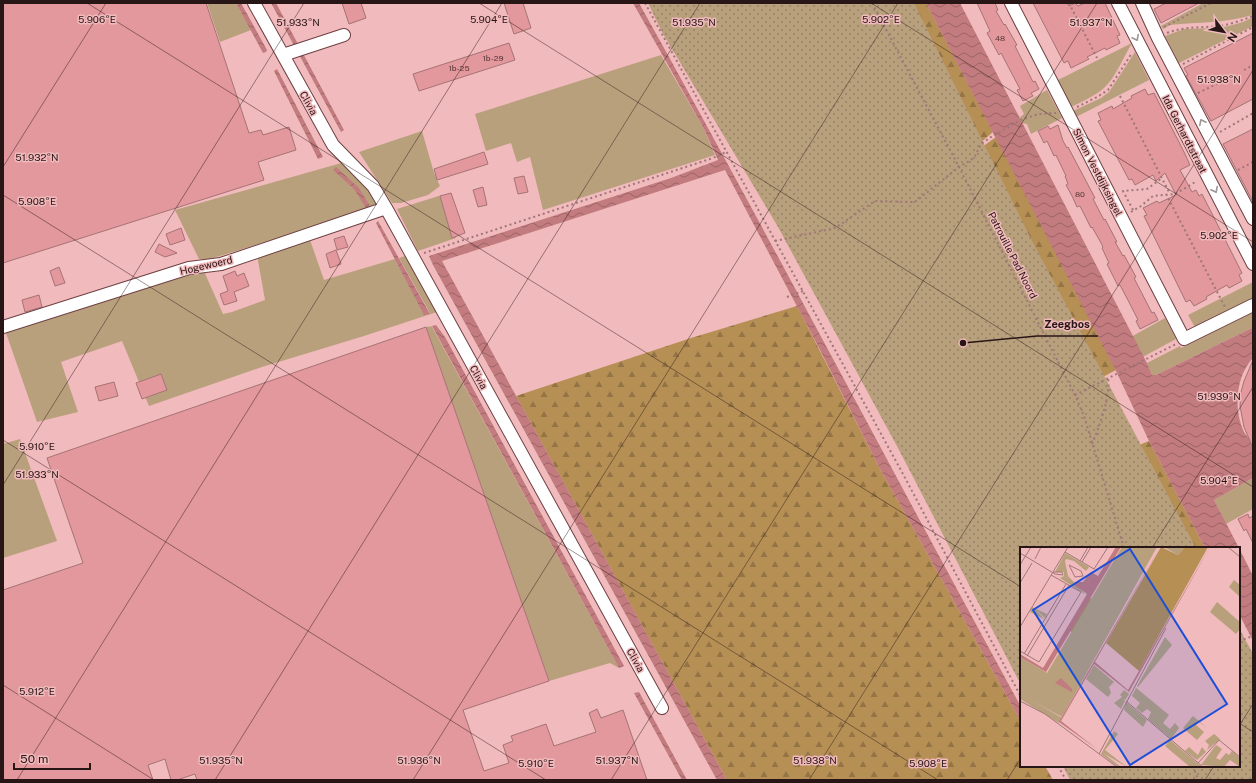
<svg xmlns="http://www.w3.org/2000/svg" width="1256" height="783" font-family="'Public Sans',sans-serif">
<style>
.grass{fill:#b9a07d}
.forest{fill:url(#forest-firs)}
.park{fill:url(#park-dots)}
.water{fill:url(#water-waves)}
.building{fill:#e2989c;stroke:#a67375}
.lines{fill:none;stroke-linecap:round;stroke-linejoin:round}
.minor-casing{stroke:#6e4043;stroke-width:14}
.path{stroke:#9f7678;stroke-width:2;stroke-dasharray:2 3;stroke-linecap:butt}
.minor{stroke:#fff;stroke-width:12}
.oneway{stroke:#9e9696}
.ticks{fill:none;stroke:#281516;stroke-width:1;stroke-opacity:0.45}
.labels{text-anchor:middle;stroke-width:3;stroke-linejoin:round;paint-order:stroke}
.number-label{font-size:8px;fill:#563638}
.street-label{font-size:10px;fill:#281516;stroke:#f1babc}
.inset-road{fill:none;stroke:#a1787a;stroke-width:1}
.view{fill:#1d4ed8;fill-opacity:0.15;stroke:#1d4ed8;stroke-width:2}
.inset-edge{fill:none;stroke:#281516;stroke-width:2}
.ticks-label{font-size:10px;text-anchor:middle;fill:#281516;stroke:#f1babc;stroke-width:3;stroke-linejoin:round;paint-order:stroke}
.leader{fill:none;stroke:#281516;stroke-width:1.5}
.callout-dot{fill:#281516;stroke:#f1babc;stroke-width:1.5}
.callout-label{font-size:11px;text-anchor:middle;font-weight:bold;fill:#281516;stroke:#f1babc;stroke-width:3;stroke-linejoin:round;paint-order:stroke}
</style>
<defs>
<pattern id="forest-firs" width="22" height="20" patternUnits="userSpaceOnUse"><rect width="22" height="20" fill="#b68f55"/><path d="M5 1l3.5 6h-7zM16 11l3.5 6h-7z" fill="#947445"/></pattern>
<pattern id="park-dots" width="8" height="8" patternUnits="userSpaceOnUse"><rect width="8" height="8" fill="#b9a07d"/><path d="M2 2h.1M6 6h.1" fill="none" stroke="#968165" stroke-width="1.8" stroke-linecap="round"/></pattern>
<pattern id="water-waves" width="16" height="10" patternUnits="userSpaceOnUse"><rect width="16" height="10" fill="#c27b7e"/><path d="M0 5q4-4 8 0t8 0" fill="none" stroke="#9e6466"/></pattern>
</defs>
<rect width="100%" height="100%" fill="#f1babc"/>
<path class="grass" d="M207 3H236L251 30 220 42Z
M1203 3H1253V15C1226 23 1198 22 1170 25L1163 29 1161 26Z
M1253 17V26L1179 63 1165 36 1184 29 1217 28 1229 26 1243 22Z
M1132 43C1124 56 1116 77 1104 88 1095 96 1081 102 1069 108L1056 81Z
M1135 52 1149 80 1074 118 1071 112 1101 98 1109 92Z
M661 55 703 127 715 155 543 210 530 157 517 162 511 143 486 151 475 114Z
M1047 90 1062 118 1031 134 1027 124 1022 123 1019 118 1024 114 1020 106Z
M422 131 434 173 440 186 428 195 401 203H392L359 152Z
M345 162 366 182 379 204 357 214 210 259H199L175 210Z
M442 195 456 238 418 251 397 209Z
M309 237 324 280 395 259 424 314 430 313 399 258 411 254 440 311 364 336 262 367 149 406 122 341 61 362 78 412 37 422 5 330 203 269 223 314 232 312 265 300 257 255Z
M1253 282V299L1196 329 1188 315Z
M1253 312V329L1252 328 1156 375H1152L1147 363 1180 346 1181 348Z
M1165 318 1176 339 1139 359 1129 338Z
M434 326 432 327 619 668 610 663 549 681 426 327Z
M20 439 57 541 3 558V444Z
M1253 478V509L1226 524 1214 500Z"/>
<path class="forest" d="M880 3H926L993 132 980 143Z
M996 137 1116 370 1082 388 982 147Z
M797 306 879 467 1021 722V766H1045L1053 780H727L516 396 691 338Z
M1149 441 1205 548H1149L1122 452Z"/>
<path class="park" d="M648 3H914L1030 237 1196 548H1021V685L898 448 778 227 662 32Z
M1239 628 1253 654V780H1070L1063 766H1239Z"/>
<path class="water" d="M236 3H241L267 50 266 52 263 53Z
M271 3H276L344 130 341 132Z
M633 3H639C769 236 893 473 1021 707V722L879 467 820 350 725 170 442 261 727 780H717L433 265 429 256 671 178 718 160 703 127Z
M926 3H960L1147 363 1152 375H1156L1252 328 1253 329V358C1236 376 1233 409 1244 432 1246 436 1252 440 1253 444 1255 453 1253 469 1253 478L1214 500 1239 548H1205L1149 441 1117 373Z
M277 69 323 157 318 159 274 71Z
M336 167 359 188 370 206 366 208 354 189 333 170Z
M378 221 430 314 424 315 376 223Z
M436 325 445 337 624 666 619 668 432 326Z
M1239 548 1253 576V641L1239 614Z
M639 692 687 780H682L634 693Z"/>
<path class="building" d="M3 3H206L249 133 261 130 263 135 289 127 296 150 258 162 264 180 3 263Z
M342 3H361L366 18 349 24Z
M504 3H523L531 28 514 34Z
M977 3H995L998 10 996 11 1004 25 1005 24 1017 45 1015 46 1033 82 1035 81 1039 89 1031 93 1033 96 1023 101 1017 90 1020 89 1001 53 999 55 987 33 990 31Z
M1033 3H1067L1069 6 1075 3 1078 6 1085 3H1105L1120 35 1117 36 1120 43 1106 50 1105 48 1087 57 1089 59 1071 68 1068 61 1064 63Z
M1166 3H1199L1161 23 1154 9Z
M1253 33V99L1211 121 1186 76 1188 75 1184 68Z
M509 43 515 60 419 91 413 74Z
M1145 89 1148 95 1154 93 1184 152 1190 165 1180 170 1192 192 1196 190 1199 196 1202 194 1242 273 1239 275 1242 281 1229 288 1227 285 1206 297 1207 299 1194 306 1190 300 1186 302 1144 216 1147 215 1143 208 1157 201 1159 203 1176 195 1165 173 1156 181 1153 175 1135 185 1132 179 1129 180 1098 121 1101 120 1098 113 1112 106 1113 109 1132 98 1131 96Z
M1058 125 1063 141 1067 148 1068 147 1095 198 1093 199 1104 220 1105 219 1117 242H1115L1123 256 1124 255 1136 277 1134 278 1152 313 1154 312 1158 320 1140 329 1136 321 1138 320 1131 306 1120 285 1118 286 1107 264 1109 263 1102 248 1103 247 1100 241 1092 227 1091 228 1080 206 1077 207 1072 196 1066 185 1068 184 1065 176H1066L1056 155 1054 156 1047 141 1044 143 1038 131 1048 126 1050 129Z
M1253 129V202L1223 144Z
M484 152 488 164 437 180 434 169Z
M524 176 528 192 518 194 514 178Z
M483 187 487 205 478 207 473 190Z
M451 193 465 233 452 238 440 196Z
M181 228 185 240 170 245 166 234Z
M344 236 348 247 337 250 334 239Z
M159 244 177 253 165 257 155 252Z
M336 250 341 264 330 268 326 254Z
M59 267 65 283 55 286 50 271Z
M235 271 237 276 244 273 249 286 234 292 237 301 224 305 220 294 228 291 223 276Z
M39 295 42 307 25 312 22 300Z
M426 327 549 681 463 710 484 771 509 763 503 745 513 741 511 736 546 724 554 746 596 732 589 713 597 709 601 718 623 710 647 780H197L195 774 177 780H171L165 759 148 765 153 780H3V590L83 563 47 458Z
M1253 360V448L1244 427 1240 406 1241 392 1244 381Z
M161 374 167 390 142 399 136 383Z
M114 382 118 396 99 401 95 387Z
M1248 514 1249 518 1253 516V543L1246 529 1244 531 1238 519Z"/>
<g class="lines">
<defs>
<path id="minor" d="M254 3 333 145 373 186 386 208 662 708
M1011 3 1184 339 1253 305
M1118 3 1253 264
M1142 3 1158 38 1253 219
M283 55 344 35
M3 327 189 268 221 264 386 208"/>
</defs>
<use href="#minor" class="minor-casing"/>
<path class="path" d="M645 3 903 474 1021 697
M872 3 959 167 1075 395 1084 416 1124 548
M1069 3 1097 58
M1164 27 1211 3
M1167 33C1185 26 1201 28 1220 26 1231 24 1243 20 1253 16
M1183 64 1253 27
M1244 70 1253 65
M1198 93 1233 76
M1120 96 1170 194
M1077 107 1097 97 1108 90 1132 53
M1220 132 1253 113
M1238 170 1253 162
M1166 194 1225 307
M1133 210 1123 191 1147 189 1162 178
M1131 212 1141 206 1153 196 1175 194 1197 181
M775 241 835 228 875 201 915 202 959 167 971 160 975 156 981 144 991 137 1021 120 1038 114 1056 113
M424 253 713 158 726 152
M787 297 803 291
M1075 395 1176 344
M1092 444C1099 428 1111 395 1108 378
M1239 641 1253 636
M1058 766 1066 780
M1193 766 1198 780"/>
<use href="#minor" class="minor"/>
</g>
<defs><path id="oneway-chevron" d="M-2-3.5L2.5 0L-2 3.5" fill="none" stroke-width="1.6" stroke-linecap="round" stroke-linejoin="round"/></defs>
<g class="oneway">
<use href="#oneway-chevron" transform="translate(1136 38) rotate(63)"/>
<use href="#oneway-chevron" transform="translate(1202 122) rotate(-117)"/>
<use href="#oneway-chevron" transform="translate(1215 190) rotate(63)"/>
</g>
<path class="ticks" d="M87 3 1021 587M479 3 1253 487M871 3 1253 242M3 167 106 3M3 195 938 780M3 440 546 780M3 485 304 3M1152 548 1253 387M3 685 154 780M1239 723 1253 732M1239 726 1253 704M17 780 502 3M215 780 700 3M413 780 898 3M611 780 1097 3M809 780 1253 70M1007 780 1021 758M1205 780 1214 766"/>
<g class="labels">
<g class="number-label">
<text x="1000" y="41">48</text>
<text x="493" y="61">1b-29</text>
<text x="459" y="71">1b-25</text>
<text x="1080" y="197">80</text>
</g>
<g class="street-label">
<text transform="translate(309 103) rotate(61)" y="4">Clivia</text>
<text transform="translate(1185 134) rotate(63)" y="4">Ida Gerhardtstraat</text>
<text transform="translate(1098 172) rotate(63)" y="4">Simon Vestdijksingel</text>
<text transform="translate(1013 255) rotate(63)" y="4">Patrouille Pad Noord</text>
<text transform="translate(206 265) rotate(-13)" y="4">Hogewoerd</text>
<text transform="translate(479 377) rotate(61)" y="4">Clivia</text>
<text transform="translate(636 660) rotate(61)" y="4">Clivia</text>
</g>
</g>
<g transform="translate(1020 547)">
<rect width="220" height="220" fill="#f1babc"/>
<path d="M144 0H165L158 8ZM45 6 69 20 66 24 54 14 46 12 45 14 48 29 66 48 40 31 44 29V25H35ZM214 33 220 38V50L209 40ZM197 55 220 75V82L216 87 190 65ZM12 60 27 67 25 71 16 63 24 72 10 65ZM145 90 152 98 118 140 117 139ZM74 118 94 135 89 140 91 146 88 150 66 132ZM115 140 149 168 143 176 150 182 155 176 159 181 151 192 128 172 131 165 127 162 122 166 116 161 120 156 112 149 116 141ZM104 143 109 147 105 153 103 151 105 154 101 162 94 156 102 150 100 148ZM0 146 42 171 39 176 0 152ZM106 155 127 173 123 180 104 163ZM173 169 187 181 179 175 176 178 184 185 177 193 163 181ZM94 184 98 187 85 203 107 220 83 206 101 220H98L81 207ZM194 187 200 192 187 203 189 198 185 194ZM150 193 182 220H170L145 199ZM196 198 202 202 196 211 200 213 206 206 209 208 212 204 220 211V220L210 213 204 220 181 218ZM169 200 178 208 182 200 186 205 177 213 165 204Z" fill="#b9a07d"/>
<path d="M141 0 158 8 165 0H188L119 124 86 96ZM70 51 75 54 52 85 50 84Z" fill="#b68f55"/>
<path d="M102 0H137L42 170 0 147V110L27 126Z" fill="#b9a07d"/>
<path d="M96 0H101L26 125 0 110V107L23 121 67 47 54 38 55 35H63L71 25 78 29ZM140 0 75 115 108 143 190 0 109 145 74 117 41 174 77 202 39 175ZM41 131 52 142V145L35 136Z" fill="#c27b7e"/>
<path class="inset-road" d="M208 0 220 10M45 5 74 22 88 0M0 6 35 27 43 28 42 25H33M15 12 21 0M60 14 68 0M62 15 71 0M0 18 11 0M49 18 61 24 63 29 55 30ZM0 36 12 16M0 80 48 0M0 104 19 115 61 45 31 28M4 107 46 37M7 109 49 38M0 154 25 167 97 220M106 154 183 220M79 207 146 81M178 216 199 193 220 210"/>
<path class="view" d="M110 2 207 157 110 218 13 63Z"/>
<rect width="220" height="220" class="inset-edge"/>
</g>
<g class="ticks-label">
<text x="97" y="23">5.906°E</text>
<text x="489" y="23">5.904°E</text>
<text x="881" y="23">5.902°E</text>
<text x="298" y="26">51.933°N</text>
<text x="694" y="26">51.935°N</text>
<text x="1091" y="26">51.937°N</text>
<text x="1219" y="83">51.938°N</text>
<text x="37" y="161">51.932°N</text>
<text x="37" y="205">5.908°E</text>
<text x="1219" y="239">5.902°E</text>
<text x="1219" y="400">51.939°N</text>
<text x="37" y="450">5.910°E</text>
<text x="37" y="478">51.933°N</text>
<text x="1219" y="484">5.904°E</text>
<text x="37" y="695">5.912°E</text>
<text x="221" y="764">51.935°N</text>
<text x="419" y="764">51.936°N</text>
<text x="617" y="764">51.937°N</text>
<text x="815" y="764">51.938°N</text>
<text x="536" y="767">5.910°E</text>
<text x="928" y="767">5.908°E</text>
</g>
<path class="leader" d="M963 343L1037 336H1098"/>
<circle class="callout-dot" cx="963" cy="343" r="4"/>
<g class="callout-label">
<text x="1067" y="328">Zeegbos</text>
</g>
<rect width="1256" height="783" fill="none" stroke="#281516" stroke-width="8"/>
<g transform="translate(1224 32) rotate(122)" stroke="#f1babc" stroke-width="3" paint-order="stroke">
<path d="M0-3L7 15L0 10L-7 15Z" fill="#281516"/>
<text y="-6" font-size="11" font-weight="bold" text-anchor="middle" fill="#281516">N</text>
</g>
<path d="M14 763v6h76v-6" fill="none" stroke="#281516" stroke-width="2"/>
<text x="20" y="763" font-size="12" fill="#281516" stroke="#f1babc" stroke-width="3" paint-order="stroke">50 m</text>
</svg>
